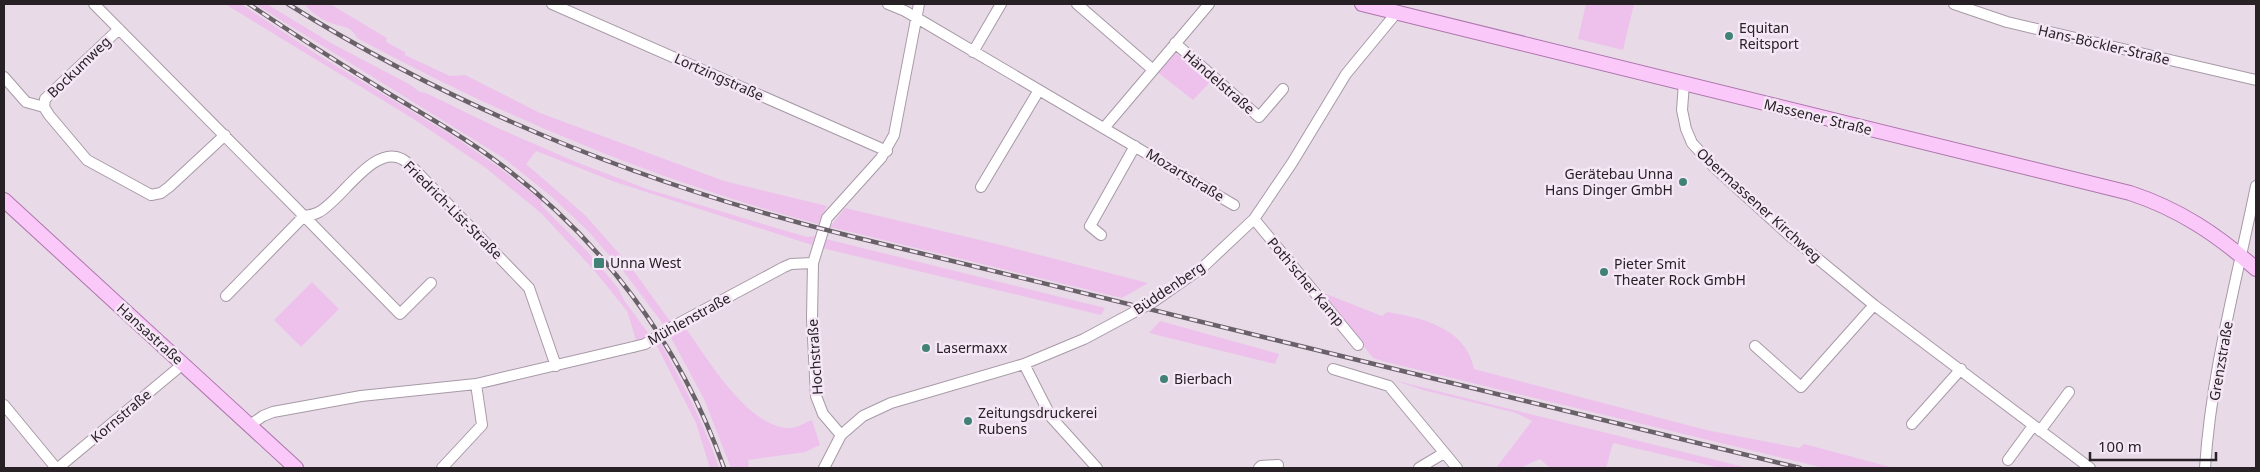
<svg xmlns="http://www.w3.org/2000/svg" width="2260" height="472" font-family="'Noto Sans',sans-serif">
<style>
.green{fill:#edc1ec}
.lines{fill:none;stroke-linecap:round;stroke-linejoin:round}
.minor-casing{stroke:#a79aa7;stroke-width:12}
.major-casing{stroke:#ae76ad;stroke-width:16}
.minor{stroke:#fff;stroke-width:10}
.major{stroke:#fac8f9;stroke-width:14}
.rail-casing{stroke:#696168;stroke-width:4.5}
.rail{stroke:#f5e7f5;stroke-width:2.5;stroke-dasharray:8;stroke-linecap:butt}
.minor-bridge-casing{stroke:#a79aa7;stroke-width:12;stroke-linecap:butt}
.minor-bridge{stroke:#fff;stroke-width:10}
.poi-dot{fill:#408273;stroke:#f5e7f5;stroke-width:2}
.labels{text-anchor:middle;stroke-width:5;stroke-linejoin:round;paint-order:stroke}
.poi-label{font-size:14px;fill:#272126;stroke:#f5e7f5;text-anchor:start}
.street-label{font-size:14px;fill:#272126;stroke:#f5e7f5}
</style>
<rect width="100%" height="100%" fill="#e8dae7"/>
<path class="green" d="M225 4H241L318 55 456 138 497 166 542 201 541 205 587 251 618 288 624 300 651 337 637 343 627 311 593 269 542 214 486 168 412 118Z
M255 4H267L331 43 409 84 420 92 426 93 500 129 576 162 647 189 793 233 808 237 815 236 812 245 615 182 536 151 526 164 585 215 630 266 672 324 666 328 624 272 587 230 551 196 502 157Z
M304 4H330L387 38 386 42 405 52V55L450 76 465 75 540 113 724 181 827 206 818 224C657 181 503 117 357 38 351 26 345 28 334 24 325 22 310 12 304 4Z
M1586 4H1634L1623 50 1578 39Z
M1176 53 1210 82 1193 100 1156 71 1170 54Z
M845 208 997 244 1148 283 1122 298 830 227Z
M826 239 1105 308 1101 315 822 248Z
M312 282 339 309 301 347 274 320Z
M1321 292 1382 316 1387 312C1423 318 1466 328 1474 369L1706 430 1799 448 1804 444 1894 468H1824L1386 362 1373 358Z
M1160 321 1279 354 1275 364 1149 333Z
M676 329 687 330C709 361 749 429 791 428 797 428 806 422 812 420L820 445 805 452 748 460 749 468H731L704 399 669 334Z
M659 340C682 382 704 423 719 468H710L696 423 655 342Z
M1393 380 1748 468H1720L1613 443 1606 468H1550L1540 459 1520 468H1496L1532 421 1516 413 1423 390Z"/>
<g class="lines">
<defs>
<path id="minor" d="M94 4 304 216C309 215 314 215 319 212 342 200 373 144 402 159 409 163 415 170 420 175L529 288 556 366
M552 4 887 151
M888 4 905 11 1234 205
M1077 4 1152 69
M1954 4 2007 22 2256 80
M119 29 45 99 44 107 49 115 87 160 151 195 161 193 169 187 225 135
M1175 43 1259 117 1283 89
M973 52 1001 4
M4 77 26 102 44 107
M1684 83 1682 110 1686 129 1692 143 1714 167 1789 235 1874 305 2090 468
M1104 128 1209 4
M981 187 1039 90
M1254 219 1358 345
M1101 235 1090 226 1135 146
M226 296 304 216 400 314 431 283
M674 326 784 267 791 264 813 263
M1755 346 1801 387 1874 305
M1024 364 1051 417 1097 468
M1333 369 1389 386 1457 468
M4 405 56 468
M1912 424 1961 369
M250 425 263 416 273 412 361 396 476 384 633 347
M2040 431 2069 392
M841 435 823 414 816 396 812 318 813 263 827 218 881 158 894 135 919 4
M2008 460 2033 426
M58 468 183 364
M442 468 482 425 476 384
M824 468 841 435 863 416 891 403 1024 364 1084 339 1153 302 1203 267 1254 219 1292 163 1346 74 1398 11
M1259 468 1261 466 1278 465
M1419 468 1444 453
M2205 468C2211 373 2237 279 2256 186"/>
<path id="major" d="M1362 4 2130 193C2179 209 2218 235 2256 269
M4 200 296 468"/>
</defs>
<use href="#minor" class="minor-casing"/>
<use href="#major" class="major-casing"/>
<use href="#minor" class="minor"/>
<use href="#major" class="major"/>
<defs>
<path id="rail" d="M249 4C296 36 344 66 393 96 426 116 461 135 492 158 600 236 680 343 724 468
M288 4C462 113 655 188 854 237L1800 468"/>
</defs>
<use href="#rail" class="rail-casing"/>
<use href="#rail" class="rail"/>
<defs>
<path id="minor-bridge" d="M633 347 645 344 674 326"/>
</defs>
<use href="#minor-bridge" class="minor-bridge-casing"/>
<use href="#minor-bridge" class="minor-bridge"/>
</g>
<g class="poi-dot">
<circle cx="1729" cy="36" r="5"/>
<circle cx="1683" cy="182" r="5"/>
<rect x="593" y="257" width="12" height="12" rx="2.5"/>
<circle cx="1604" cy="272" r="5"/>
<circle cx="926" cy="348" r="5"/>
<circle cx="1164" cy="379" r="5"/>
<circle cx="968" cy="421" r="5"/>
</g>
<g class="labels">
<g class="poi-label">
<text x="1739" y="33">Equitan<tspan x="1739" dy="16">Reitsport</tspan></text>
<text x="1673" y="179" text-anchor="end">Gerätebau Unna<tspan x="1673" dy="16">Hans Dinger GmbH</tspan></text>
<text x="610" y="268">Unna West</text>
<text x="1614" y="269">Pieter Smit<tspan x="1614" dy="16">Theater Rock GmbH</tspan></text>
<text x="936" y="353">Lasermaxx</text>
<text x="1174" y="384">Bierbach</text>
<text x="978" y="418">Zeitungsdruckerei<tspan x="978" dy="16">Rubens</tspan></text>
</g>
<g class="street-label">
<text transform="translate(2104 45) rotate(13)" y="5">Hans-Böckler-Straße</text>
<text transform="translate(79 67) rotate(-44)" y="5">Bockumweg</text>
<text transform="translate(719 77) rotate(24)" y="5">Lortzingstraße</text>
<text transform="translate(1219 82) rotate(41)" y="5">Händelstraße</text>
<text transform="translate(1818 117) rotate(14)" y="5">Massener Straße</text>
<text transform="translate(1185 175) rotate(31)" y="5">Mozartstraße</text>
<text transform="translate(1759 205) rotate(42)" y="5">Obermassener Kirchweg</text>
<text transform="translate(453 210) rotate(45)" y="5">Friedrich-List-Straße</text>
<text transform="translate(1306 282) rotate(50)" y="5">Poth'scher Kamp</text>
<text transform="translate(1169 288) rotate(-34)" y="5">Büddenberg</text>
<text transform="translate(689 319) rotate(-29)" y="5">Mühlenstraße</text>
<text transform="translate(150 334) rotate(42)" y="5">Hansastraße</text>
<text transform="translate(815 357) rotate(-94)" y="5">Hochstraße</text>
<text transform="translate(2221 361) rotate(-80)" y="5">Grenzstraße</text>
<text transform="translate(121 416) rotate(-40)" y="5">Kornstraße</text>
</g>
</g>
<rect width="2260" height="472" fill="none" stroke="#272126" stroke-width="10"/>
<path d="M2090 452v8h126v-8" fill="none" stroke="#272126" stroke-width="2.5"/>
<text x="2098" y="452" font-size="15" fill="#272126" stroke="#f5e7f5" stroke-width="4" paint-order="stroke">100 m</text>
</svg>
